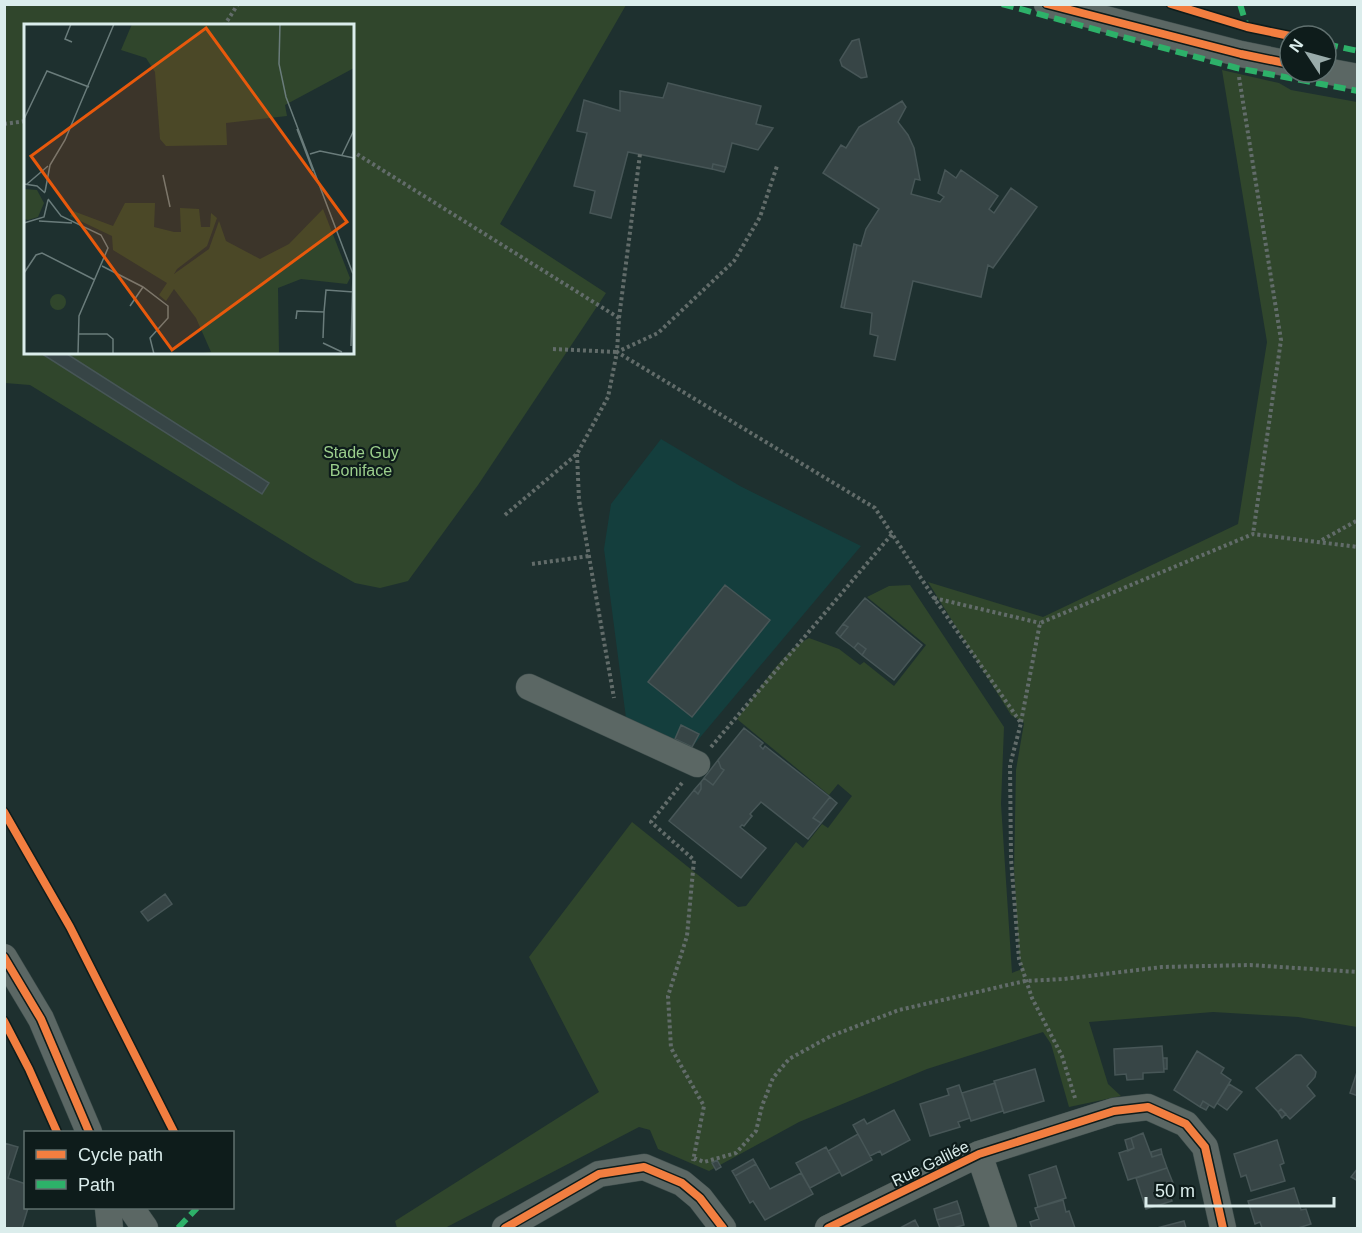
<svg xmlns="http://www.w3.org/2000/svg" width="1362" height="1233" font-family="Helvetica,sans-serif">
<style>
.built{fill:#143e3d}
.green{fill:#30462c;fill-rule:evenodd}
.building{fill:#374546;stroke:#475657;stroke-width:1.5}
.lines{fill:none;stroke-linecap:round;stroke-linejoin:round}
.minor-casing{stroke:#3e4d4c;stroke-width:27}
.path{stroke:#626c6a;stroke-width:4;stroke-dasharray:3 3;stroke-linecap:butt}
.minor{stroke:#5b6764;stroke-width:26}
.quiet{stroke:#2db169;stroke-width:6;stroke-dasharray:12 6;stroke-linecap:butt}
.cycleway-casing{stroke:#0e1c1b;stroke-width:11}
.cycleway{stroke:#f27e40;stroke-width:8}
.labels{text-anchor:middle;stroke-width:4.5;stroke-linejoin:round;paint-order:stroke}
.park-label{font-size:16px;fill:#9bce8c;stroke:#0e1c1b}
.street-label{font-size:16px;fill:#dbedec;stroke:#0e1c1b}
.inset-road{fill:none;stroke:#6a7c7b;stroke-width:1.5}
.view{fill:#e8590c;fill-opacity:0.15;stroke:#e8590c;stroke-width:3}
.inset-edge{fill:none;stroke:#dbedec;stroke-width:3}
</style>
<rect width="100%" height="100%" fill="#1e302f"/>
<path class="built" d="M661 439 740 486 861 546 692 747 626 718 604 549 611 504Z"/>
<path class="green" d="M4 5H626L500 224 606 293 478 485 408 581 380 588 355 583 313 559 30 385 5 383ZM26 26H352V352H26Z
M1222 70 1279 83 1291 90 1357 102V1027L1298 1017 1213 1012 1089 1022 1108 1084 1121 1096 1069 1107 1051 1044 1043 1032 927 1069 799 1122 709 1171 658 1149 650 1130 639 1127 445 1228H397L395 1221 599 1092 529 957 632 822 738 907 746 906 796 842 803 848 822 824 828 828 852 796 838 784 829 795 737 719C756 695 782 651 809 638L839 649 860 665 864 662 894 686 926 645 867 597 889 586 910 585 1004 727 1001 804 1012 973 1022 969 1019 954 1014 869 1016 770 1024 723 1011 715 928 582 1043 617 1238 524 1267 342Z"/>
<path class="building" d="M859 39 867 77 861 78 842 66 840 60 852 41Z
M668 83 761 106 756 124 773 128 758 150 732 143 726 167 713 164 712 169 628 152 611 218 590 213 595 191 574 186 587 133 577 131 584 100 620 111V91L663 98Z
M902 101 906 107 898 122 908 135 914 148 920 180 915 179 911 194 940 202 944 197 938 193 945 170 956 178 961 170 998 196 989 209 994 213 1011 188 1037 207 993 268 988 265 981 297 913 281 895 360 874 356 878 336 870 334 872 313 844 308 857 245 861 246 866 229 879 209 823 173 841 145 846 148 859 127Z
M713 164 726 167 724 172 712 169Z
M854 244 857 245 844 308 841 307Z
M39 352H64L269 483 262 494Z
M725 585 770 620 692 717 648 682Z
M865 598 922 645 894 680 862 655 866 649 858 643 854 648 840 637 848 627 843 624Z
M843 624 848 627 840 637 836 633Z
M858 643 866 649 862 655 854 648Z
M681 725 699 734 692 747 675 739Z
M744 728 763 743 760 746 763 749 765 746 830 797 813 818 821 823 808 839 761 802 750 814 752 816 744 826 742 825 740 827 766 848 741 878 669 821 694 790 698 794 701 789V782L704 778 713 785 724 770 721 768 718 760Z
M718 760 721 768 724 770 713 785 704 778Z
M701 782V789L698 794 694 790Z
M830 797 837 803 821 823 813 818Z
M165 894 172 904 148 921 141 912Z
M1162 1046 1164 1072 1143 1073V1079L1127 1080 1126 1074 1115 1075 1114 1049Z
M1197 1051 1224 1068 1221 1073 1231 1080 1214 1108 1203 1101 1200 1107 1174 1090Z
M1296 1055H1301L1316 1072 1315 1077 1307 1086 1315 1096 1290 1119 1281 1109 1278 1112 1256 1088Z
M1163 1058H1167V1069H1164Z
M1035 1069 1044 1101 1004 1113 994 1081Z
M1358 1069V1096L1350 1093Z
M995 1083 1003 1111 971 1121 962 1093Z
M1229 1084 1242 1092 1227 1110 1217 1103Z
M959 1085 970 1118 958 1122 960 1127 930 1136 920 1104 949 1095 947 1089Z
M1203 1101 1209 1105 1206 1110 1200 1107Z
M1281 1109 1286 1114 1282 1118 1278 1112Z
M894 1110 910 1140 882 1155 880 1151 870 1156 853 1125 864 1119 867 1124Z
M1143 1133 1152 1157 1162 1154 1167 1168 1128 1180 1119 1153 1134 1148 1131 1138Z
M858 1134 872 1160 842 1176 828 1151Z
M1131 1138 1134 1148 1128 1151 1125 1140Z
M1277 1140 1284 1163 1280 1165 1285 1181 1251 1191 1246 1175 1241 1177 1234 1154Z
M4 1143 18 1147 8 1178 26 1184V1208H28L22 1228H4Z
M826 1147 840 1172 810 1188 796 1163Z
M1161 1149 1162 1154 1152 1157 1151 1152Z
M753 1159 756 1164 735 1176 732 1171Z
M717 1160 721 1167 716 1170 712 1163Z
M756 1164 770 1189 801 1173 813 1194 765 1220 753 1201 750 1203 735 1176Z
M1056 1166 1066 1198 1038 1207 1029 1175Z
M1167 1168 1173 1183 1166 1185 1172 1201 1146 1209 1136 1178Z
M1358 1168V1181L1351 1177Z
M1294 1188 1301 1210 1306 1209 1311 1224 1298 1228H1262L1260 1222 1255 1224 1248 1201Z
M1063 1200 1066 1212 1069 1211 1075 1228H1032L1030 1222 1039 1219 1035 1208Z
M957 1201 961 1213 937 1220 934 1209Z
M961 1213 964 1225 953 1228H940L937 1220Z
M915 1220 919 1228H900Z
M1184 1221 1186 1228H1157Z"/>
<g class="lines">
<defs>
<path id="minor" d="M1047 4 1241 54 1290 64
M1326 71 1358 77
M529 687 697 764
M4 957 41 1019 89 1132
M979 1154 1004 1228
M108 1208 110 1228
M131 1208 145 1228
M505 1228 599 1174 644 1167 682 1183 700 1198 723 1228
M828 1228 979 1154 1114 1111 1148 1107 1186 1124 1205 1147 1223 1228"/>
</defs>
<use href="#minor" class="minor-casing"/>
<path class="path" d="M224 26 238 4
M1239 77 1281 340 1253 534
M4 124 26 121
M352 151 619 318 617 352 658 333 734 261 760 217 777 166
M619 318 640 154
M553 349 617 352
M577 454 579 500 614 698
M505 515 577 454 608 397 617 352 875 508 934 598 1021 723 1010 765 1011 859 1019 959 1032 998 1062 1056 1075 1098
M1322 540 1358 520
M532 564 589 556
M934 598 1040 623
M1021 722 1040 623 1253 534 1358 547
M711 747 892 534
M682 783 651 822 694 860 687 936 668 996 671 1048 704 1106 693 1161
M694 1158 704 1162 736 1153 756 1131 762 1106 773 1078 789 1059 831 1036 899 1010 1025 981 1064 979 1162 967 1250 965 1358 972"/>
<use href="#minor" class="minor"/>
<path class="quiet" d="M1002 4 1237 68 1358 91
M1240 4 1247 27
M1326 44 1358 51
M178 1228 197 1208"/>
<defs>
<path id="cycleway" d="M1047 4 1241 54 1290 64
M1171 4 1247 27 1290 36
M4 812 70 927 174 1132
M4 957 41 1019 89 1132
M4 1021 29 1069 57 1132
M505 1228 599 1174 644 1167 682 1183 700 1198 723 1228
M828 1228 979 1154 1114 1111 1148 1107 1186 1124 1205 1147 1223 1228"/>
</defs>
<use href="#cycleway" class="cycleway-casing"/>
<use href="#cycleway" class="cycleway"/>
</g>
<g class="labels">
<g class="park-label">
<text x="361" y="458">Stade Guy<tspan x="361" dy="18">Boniface</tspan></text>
</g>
<g class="street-label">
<text transform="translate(930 1163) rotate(-26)" y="6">Rue Galilée</text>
</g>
</g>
<g transform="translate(24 24)">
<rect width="330" height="330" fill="#1e302f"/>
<path d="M108 0H330V44L261 81 263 92 202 99 203 121 142 122 136 115 131 48 122 34 97 26ZM0 165 13 166 20 179 14 193 4 196 0 195ZM101 179H131L130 203 150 208H157L156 184 175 185 177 203H186L187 189 193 194 183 222 153 245 150 250 185 225 195 197 202 217 236 235 265 220 299 185 326 254 323 260 277 255 254 264 255 330H171L187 328 172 294 150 265 142 277 135 271 143 259 89 226 88 212 46 192 49 187 89 202ZM26 278a8 8 0 1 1 16 0a8 8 0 1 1-16 0Z" fill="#30462c"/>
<path class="inset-road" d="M47 0 41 15 48 18M256 0 255 40 262 73 329 250 327 322M0 95 23 47 65 63M273 105 289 147M286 130 296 127 330 134M318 131 330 106M139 151 146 183M0 160 13 162 21 169M3 160 24 142M21 168 26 141 41 116 90 0M24 175 37 192 77 211 84 224 55 292 54 330M15 197 48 199M0 199 20 193 24 176M78 242 119 263 144 282V294L126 314 130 330M0 249 12 231 18 229 71 256M106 282 119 263M272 295 273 287 300 288 302 266 330 268M54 310H83L89 315V330M299 314 300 288M299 319 318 328"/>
<path class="view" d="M182 4 323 198 148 326 7 132Z"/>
<rect width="330" height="330" class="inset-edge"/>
</g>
<rect width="1362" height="1233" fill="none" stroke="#dbedec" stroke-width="12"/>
<rect x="24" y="1131" width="210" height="78" fill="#0e1c1b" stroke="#60706f" stroke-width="1.5"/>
<rect x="36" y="1150" width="30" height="9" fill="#f27e40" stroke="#60706f" stroke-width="1.5"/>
<text x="78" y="1161" font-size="18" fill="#dbedec">Cycle path</text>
<rect x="36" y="1180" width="30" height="9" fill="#2db169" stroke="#60706f" stroke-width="1.5"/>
<text x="78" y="1191" font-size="18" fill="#dbedec">Path</text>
<g transform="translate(1308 54) rotate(306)"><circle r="28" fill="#0e1c1b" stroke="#60706f" stroke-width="1.5"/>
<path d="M0-4.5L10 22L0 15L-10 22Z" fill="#99abaa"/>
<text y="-9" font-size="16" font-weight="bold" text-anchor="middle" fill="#dbedec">N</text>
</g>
<path d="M1146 1197v9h188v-9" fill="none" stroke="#dbedec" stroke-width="3"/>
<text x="1155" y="1197" font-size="18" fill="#dbedec" stroke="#0e1c1b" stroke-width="4.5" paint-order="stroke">50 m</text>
</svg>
